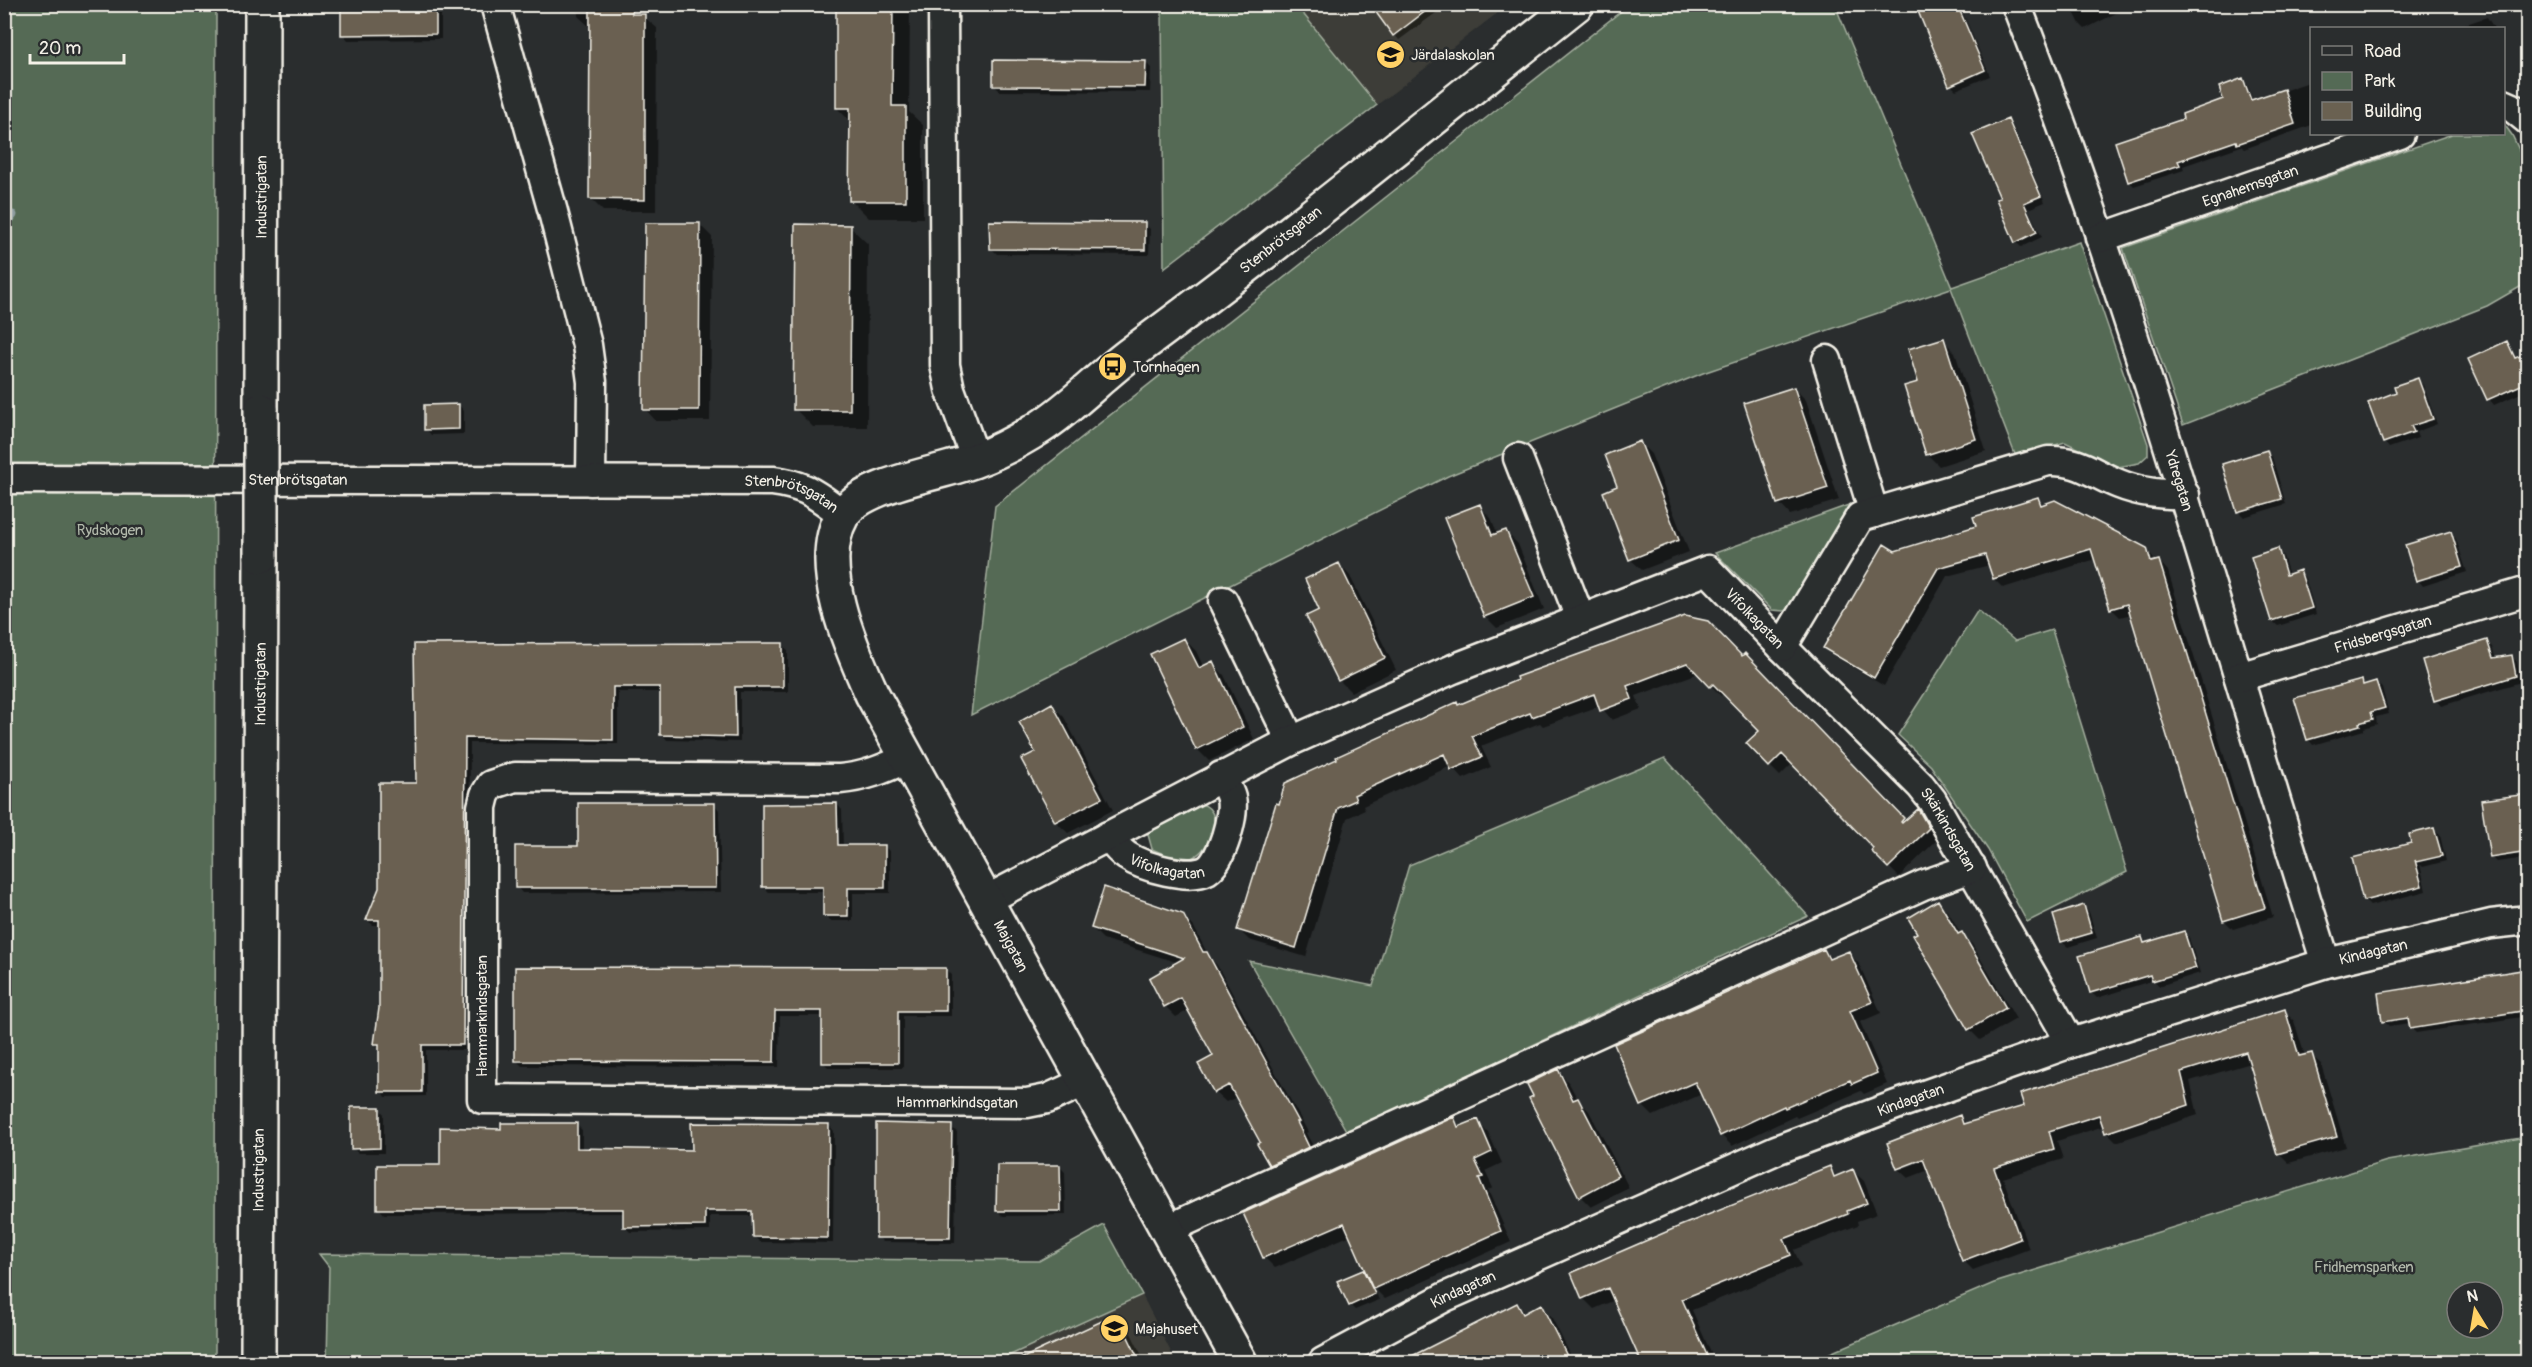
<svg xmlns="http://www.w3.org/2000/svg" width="2532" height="1367" font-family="Pangolin,sans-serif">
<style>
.built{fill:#3d3d38}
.green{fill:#546a55;stroke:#a4ae9e;stroke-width:1.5;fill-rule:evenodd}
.shadow{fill:#0007;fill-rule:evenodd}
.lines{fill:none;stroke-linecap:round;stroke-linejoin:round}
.stream{stroke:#919ea2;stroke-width:9}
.building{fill:#6a6151;stroke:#f4f1e8;stroke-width:1.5}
.street-casing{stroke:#f4f1e8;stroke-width:33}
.secondary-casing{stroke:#f4f1e8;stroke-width:38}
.street{stroke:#2a2d2e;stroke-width:28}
.secondary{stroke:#2a2d2e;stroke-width:33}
.secondary-bridge-casing{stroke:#f4f1e8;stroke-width:38;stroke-linecap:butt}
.secondary-bridge{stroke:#2a2d2e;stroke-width:33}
.labels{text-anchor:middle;stroke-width:5;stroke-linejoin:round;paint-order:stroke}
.poi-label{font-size:15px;fill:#f4f1e8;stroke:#2a2d2e;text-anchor:start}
.street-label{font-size:15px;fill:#f4f1e8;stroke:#2a2d2e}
.park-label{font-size:15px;fill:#b4bbad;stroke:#2a2d2e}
</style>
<rect width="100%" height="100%" fill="#2a2d2e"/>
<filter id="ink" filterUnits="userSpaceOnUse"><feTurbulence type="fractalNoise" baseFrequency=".0167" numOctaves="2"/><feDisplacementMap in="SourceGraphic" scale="12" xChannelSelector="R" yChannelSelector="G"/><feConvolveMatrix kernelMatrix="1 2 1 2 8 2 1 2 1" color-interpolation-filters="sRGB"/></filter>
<g filter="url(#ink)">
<path class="built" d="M1296 5H1508L1377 105Z
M1142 1295 1176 1362H995Z"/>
<path class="green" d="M5 5H216L215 1362H5Z
M1162 5H1296L1377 105 1164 268Z
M1629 5H1835L1952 287 2079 242 2148 444V455L2139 463 2118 467 2065 442 2016 457 1951 288 1703 373 1448 476 971 715 995 506Z
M2504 124 2512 135 2527 167V283L2487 306 2183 425 2123 248 2452 134H2504Z
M1857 502 1794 604 1784 611 1772 610 1715 553Z
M1978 610 2015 641 2052 630 2127 872 2027 922 1988 850 1931 766 1898 735Z
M1665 758 1808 916 1347 1132 1249 961 1373 986 1409 865Z
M1196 803C1230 806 1210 856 1187 859 1175 861 1162 853 1152 849L1147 831Z
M2527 1137V1362H1809L1994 1283 2387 1161ZM2457 1292H2493V1328H2457Z
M1104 1225 1142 1295 995 1362H327L329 1267 319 1254 1039 1261Z"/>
<path class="shadow" d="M578 4H643V16L657 28 656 211H603L591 199V28L578 16Z
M838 4H910L909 112 923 125V218H869L851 200V122L837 108Z
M1359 4H1371L1364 10Z
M1371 4H1459L1449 12 1444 7 1399 40Z
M1930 4H1959L1990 76 1956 90 1951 85Z
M2070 4H2134L2085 29 2080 24Z
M435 8 441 13V39L348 40 343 34Z
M2487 17 2494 28H2454Z
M1145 62 1151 68 1150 92 1000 91 995 86Z
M2243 80 2248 86 2253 101 2312 81V125L2244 149 2241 146 2183 166 2184 170 2134 186 2129 181 2185 120 2225 100Z
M2008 121 2013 127 2045 202 2028 209 2042 237 2021 247 2016 242 2002 199Z
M1144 223 1150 229 1149 255 997 254 991 248Z
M700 225 712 237 710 421H656L645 409Z
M850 227 868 244 867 427H813L795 409Z
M1943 340 1955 352 1986 451 1939 466 1927 454 1920 383Z
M2507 343 2517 359 2527 362 2528 390 2494 405 2489 399 2470 359Z
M2418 380 2423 385 2437 424 2416 432 2418 438 2389 448 2384 442 2398 393Z
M1794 388 1806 400 1839 500 1790 515 1779 503Z
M459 405 464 411V434L431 435 426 429Z
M1640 443 1651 454 1689 552 1642 570 1630 559Z
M2266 452 2272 457 2286 504 2244 517 2238 511Z
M2038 499 2044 505 2146 549 2156 562 2159 561 2168 571 2273 917 2233 929 2224 920 2132 614 2120 617 2111 608 2096 559 2003 588 1994 579 1990 565 1947 576 1884 686 1834 656 1825 647 1895 553 1978 527Z
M1479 506 1491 518 1498 535 1506 532 1518 544 1544 609 1497 628 1485 616Z
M2521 510H2528V551L2526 549Z
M2451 533 2456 539 2467 572 2423 586 2418 580Z
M2278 550 2283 556 2289 575 2300 572 2305 578 2316 614 2278 626 2272 621 2253 558Z
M1339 564 1350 576 1396 670 1351 692 1339 680 1321 610Z
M1184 639 1196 651 1204 668 1212 663 1224 675 1254 739 1209 761 1197 749Z
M2487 642 2492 647 2496 659 2512 656 2517 662 2521 682 2441 706 2436 700Z
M416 645H782L788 650V692H740V742L667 740 662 734V692H618V744L470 743 468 1050H426V1096L386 1097 381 1091V1049L375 1044 381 1008V925H373L367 920 417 785Z
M1745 655 1906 822 1918 811 1928 821 1938 839 1899 877 1873 851 1875 849 1793 763 1780 776 1770 766 1761 731 1724 693 1721 696 1699 673 1636 696 1641 709 1612 720 1600 706 1543 726 1540 723 1481 746 1491 767 1463 779 1451 766 1363 806 1365 810 1347 818 1306 957 1249 940 1239 930 1280 806 1459 706 1519 681 1518 678 1742 658Z
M2361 682 2366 686 2376 683 2382 688 2389 714 2376 717 2377 724 2364 728V730L2313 745 2308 739Z
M1052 705 1064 717 1113 810 1068 833 1056 822 1023 759 1037 752Z
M2528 796V858L2496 862 2491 857Z
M714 804 719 810 721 892 522 893 517 887 580 848Z
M837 804 842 810 843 847 884 846 890 852V893H853V921H830L825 916V892H769L763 887Z
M2434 830 2440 835 2446 861 2423 867 2420 864 2426 891 2370 906 2364 900 2413 844Z
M1938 902 1949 913 1961 934 1972 944 2016 1019 1980 1040 1969 1029 1919 933Z
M2084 907 2089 912 2097 938 2068 947 2062 942Z
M1183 915 1194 927 1209 957 1217 965 1308 1132 1306 1133 1319 1157 1281 1175 1270 1164 1262 1143 1237 1097 1226 1102 1215 1092V1057L1189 1010 1176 1017 1165 1006 1179 963 1103 939 1092 928Z
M2184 933 2189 938 2200 973 2159 986 2154 980 2097 998 2091 992 2142 939 2147 944Z
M1824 951 1833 959 1849 953 1859 964 1881 1013 1860 1022 1887 1084 1864 1094 1861 1091 1797 1118 1795 1116 1732 1146 1721 1135 1702 1094 1653 1116 1642 1105Z
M945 969 951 975V1016H903V1068H829L824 1063V1016H780L779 1067 522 1066 517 1061Z
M2528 971V1016L2416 1033 2411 1028 2410 1023 2389 1026 2384 1021Z
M2284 1011 2294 1021 2305 1056 2311 1055 2321 1064 2346 1147 2289 1163 2279 1153 2251 1063 2190 1081 2198 1115 2116 1142 2106 1132 2104 1126 2057 1141 2063 1159 2003 1178 2029 1249 1973 1270 1963 1260 1929 1170 1908 1178 1898 1169 1960 1117 1967 1124 2026 1107ZM1930 1155 1931 1158 1901 1169V1166Z
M1558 1071 1569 1083 1578 1100 1589 1111 1629 1188 1591 1207 1580 1196Z
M379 1108 384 1114V1153H358L352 1148Z
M1453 1119 1462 1128 1477 1121 1488 1132 1502 1163 1485 1171 1493 1188 1488 1190 1511 1242 1385 1299 1374 1288 1379 1300 1355 1310 1350 1305 1363 1272 1369 1278 1351 1235 1275 1268 1264 1257Z
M576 1124 582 1130V1150L693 1151 829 1125 834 1131 833 1243 760 1242 754 1237V1216H710V1231L630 1232 624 1226V1213L384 1214 379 1208 503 1130Z
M951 1127 957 1132 955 1243 883 1242 878 1237Z
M1060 1167 1065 1172 1066 1215 1003 1216 997 1210Z
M1829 1168 1838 1177 1853 1171 1864 1181 1877 1214 1857 1221 1858 1225 1794 1250 1801 1266 1692 1310 1715 1362H1643L1615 1300 1594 1309 1583 1298Z
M1517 1304 1526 1314 1541 1306 1552 1318 1574 1362H1400Z
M1116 1315 1128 1327 1145 1362H1017Z"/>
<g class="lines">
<path class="stream" d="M4 227 13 215"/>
</g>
<path class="building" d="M590 4H632V14H645V200L589 199Z
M836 4H893L892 106H906V201H849L850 108H836Z
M1370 4H1435L1393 36Z
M1915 4H1957L1985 70 1949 86Z
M436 6V34L341 35V7Z
M993 60 1146 61 1145 87 993 86Z
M2243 78 2251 100 2284 89 2295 124 2237 144 2236 141 2178 161 2180 165 2128 182 2115 142 2183 119 2182 114 2223 99 2219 87Z
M2008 119 2041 196 2024 203 2037 232 2015 243 1996 199 2000 198 1972 134Z
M989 221 1145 222V250L990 249Z
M645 223H700L699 410H643Z
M795 224 851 225 850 410H793Z
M1944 338 1976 439 1926 455 1904 386 1918 382 1908 349Z
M2507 341 2515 358 2528 353V382L2487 400 2468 359Z
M2418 378 2433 419 2411 426 2414 432 2383 443 2368 403 2396 392 2394 386Z
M1794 387 1828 488 1777 504 1744 403Z
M459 404V429L424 430V405Z
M1640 441 1679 540 1629 560 1603 492 1617 486 1605 455Z
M2267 450 2282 499 2237 512 2222 464Z
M2038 497 2041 505 2055 500 2147 548 2151 562 2159 560 2265 908 2223 921 2127 604 2110 609 2091 549 1993 579 1985 555 1938 568 1874 678 1823 648 1884 544 1895 551 1976 526 1973 517Z
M1480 504 1492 535 1506 530 1534 597 1484 617 1444 518Z
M2451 531 2462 567 2416 581 2405 545Z
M2278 548 2286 575 2300 570 2312 608 2271 621 2251 557Z
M1339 563 1385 658 1338 681 1306 616 1319 610 1305 579Z
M1685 616 1708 621 1742 656 1745 653 1904 818 1901 822 1902 823 1918 809 1929 828 1888 868 1871 851 1873 848 1782 754 1769 767 1746 743 1759 731 1713 684 1710 687 1687 663 1627 686 1632 699 1600 711 1594 694 1532 717 1530 713 1472 736 1482 757 1451 770 1444 754 1354 795 1356 800 1338 808 1296 948 1237 930 1276 803 1279 804 1285 783 1337 759 1336 757 1457 702 1458 705 1517 680 1516 677Z
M1184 638 1199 668 1213 661 1243 727 1196 750 1150 654Z
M2487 640 2493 658 2512 655 2516 676 2434 701 2422 660Z
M783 643V687H735L736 737 660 735V687H613V740L465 738 463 1045H422V1092H379V1044H374L379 1008V920H366L379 888V783H416L414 644Z
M2362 680 2363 685 2376 681 2385 708 2371 712 2373 719 2359 723 2360 725 2307 740 2294 698Z
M1052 703 1102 798 1055 822 1021 759 1035 752 1019 722Z
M2528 794V852L2490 858 2481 800Z
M578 803H715L716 888H515V846H578Z
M837 803 838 845H885V888H848V916H823V887H762V804Z
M2434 828 2442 856 2416 862 2415 860 2422 886 2363 901 2352 858 2411 843 2409 834Z
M1104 887 1183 914 1203 952H1207L1247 1027 1299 1122H1297L1309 1147 1269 1165 1257 1144 1260 1142 1229 1085 1214 1093 1198 1064 1213 1056 1181 998 1164 1007 1149 978 1184 958 1091 928Z
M1938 900 1958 934 1962 932 2006 1008 1968 1030 1913 935 1917 933 1908 918Z
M2084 905 2092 933 2061 942 2053 915Z
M2184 931 2196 968 2152 981 2150 975 2090 993 2079 956 2142 937 2144 943Z
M1824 949 1829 959 1849 951 1872 1002 1850 1011 1877 1073 1852 1084 1850 1080 1785 1108 1784 1106 1720 1136 1695 1082 1641 1106 1614 1044Z
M515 967 946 968V1011H898V1063H822V1011H775L774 1062 515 1061Z
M2528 969V1010L2410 1029 2408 1018 2382 1022 2378 993Z
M2285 1009 2299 1056 2312 1053 2337 1137 2277 1154 2246 1052 2181 1072 2189 1105 2105 1133 2099 1115 2049 1131 2054 1149 1994 1168 2020 1239 1962 1261 1923 1159 1897 1169 1887 1143 1960 1115 1963 1124 2024 1106 2020 1094Z
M1558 1069 1573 1100 1578 1098 1618 1176 1579 1197 1529 1098 1533 1096 1527 1084Z
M351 1107H380V1148L351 1149Z
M1454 1117 1458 1127 1478 1119 1492 1152 1475 1160 1483 1177 1479 1178 1501 1231 1373 1289 1344 1223 1263 1258 1243 1213Z
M501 1123H577V1148L692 1150 691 1123 829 1124 828 1238 753 1237 752 1211H705V1226L623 1227V1209H377V1165H440V1127L501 1129Z
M876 1123 952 1125 950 1238H876Z
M997 1165H1060L1061 1211H996Z
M1830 1166 1834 1177 1853 1169 1867 1203 1847 1211 1848 1214 1784 1239 1791 1255 1682 1299 1710 1362H1641L1608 1288 1582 1299 1571 1273 1680 1226Z
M1363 1270 1375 1294 1349 1306 1337 1281Z
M1517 1303 1523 1314 1541 1304 1570 1362H1400Z
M1117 1314 1140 1362H1014Z"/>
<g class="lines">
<defs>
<g id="street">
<path d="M495 4 553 212 587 345 592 382 591 481"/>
<path d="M943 4 945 365 950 389 976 460"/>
<path id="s1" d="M2016 4C2139 318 2225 643 2326 963"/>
<path d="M2504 104 2513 108 2528 120"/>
<path id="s2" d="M2100 238 2400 134"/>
<path d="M1827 360 1874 513"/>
<path d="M1518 458 1580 618"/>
<path id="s3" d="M4 479 773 481C806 485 816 495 843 514"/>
<path d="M1223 601 1291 741"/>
<path id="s4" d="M1782 647 1921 786 1932 800 2071 1043"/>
<path id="s5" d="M2239 677 2528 591"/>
<path id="s6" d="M907 758C884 769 864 777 840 779L515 777 491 785 485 795 482 807V1099L1027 1103 1047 1099 1084 1082"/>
<path id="s7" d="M1108 836C1113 843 1119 851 1127 856 1143 867 1189 880 1207 870 1222 861 1235 814 1231 798 1229 790 1224 783 1221 776"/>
<path id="s8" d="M986 900 1291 741 1453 669 1708 570 1782 647 1860 517 2048 461C2081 460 2091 473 2119 484 2141 493 2162 494 2185 495"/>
<path d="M1166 1230 1923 885 1972 868"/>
<path id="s9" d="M1323 1362 1445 1297 1776 1150 1896 1105 2071 1043 2326 963 2491 924 2528 920"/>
</g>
<g id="secondary">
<path id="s10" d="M261 410 262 4"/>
<path id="s11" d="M258 1362 261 556"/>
<path id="s12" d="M1240 1362 872 694C851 648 814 565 842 516 861 483 942 474 976 460 998 452 1020 440 1039 428 1074 406 1100 376 1133 352 1284 241 1430 121 1577 4"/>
</g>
</defs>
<use href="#street" class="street-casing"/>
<use href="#secondary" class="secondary-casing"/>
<use href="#street" class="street"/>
<use href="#secondary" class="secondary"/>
<defs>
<path id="secondary-bridge" d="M261 556V410"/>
</defs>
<use href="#secondary-bridge" class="secondary-bridge-casing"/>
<use href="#secondary-bridge" class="secondary-bridge"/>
</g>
</g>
<defs>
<symbol id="school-disc" viewBox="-11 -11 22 22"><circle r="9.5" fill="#ffd166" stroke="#2a2d2e"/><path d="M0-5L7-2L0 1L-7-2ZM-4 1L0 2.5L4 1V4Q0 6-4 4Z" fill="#111"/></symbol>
<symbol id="bus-disc" viewBox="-11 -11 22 22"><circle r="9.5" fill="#ffd166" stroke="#2a2d2e"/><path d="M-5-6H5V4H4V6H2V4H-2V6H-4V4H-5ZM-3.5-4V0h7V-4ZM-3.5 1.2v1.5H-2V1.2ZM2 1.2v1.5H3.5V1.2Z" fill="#111"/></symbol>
</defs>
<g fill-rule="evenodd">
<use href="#school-disc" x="1374" y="38" width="33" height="33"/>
<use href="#bus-disc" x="1096" y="350" width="33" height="33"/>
<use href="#school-disc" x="1098" y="1312" width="33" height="33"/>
</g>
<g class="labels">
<g class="poi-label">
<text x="1411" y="60">Järdalaskolan</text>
<text x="1133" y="372">Tornhagen</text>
<text x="1135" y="1334">Majahuset</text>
</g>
<g class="street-label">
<text dy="5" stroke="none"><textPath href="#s2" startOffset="159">Egnahemsgatan</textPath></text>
<text dy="5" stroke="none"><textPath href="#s10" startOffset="213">Industrigatan</textPath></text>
<text dy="5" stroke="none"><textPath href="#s12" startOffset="1474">Stenbrötsgatan</textPath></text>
<text dy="5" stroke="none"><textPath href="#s3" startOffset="294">Stenbrötsgatan</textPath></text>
<text dy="5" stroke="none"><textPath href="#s1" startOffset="504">Ydregatan</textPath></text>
<text dy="5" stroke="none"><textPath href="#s3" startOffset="790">Stenbrötsgatan</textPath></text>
<text dy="5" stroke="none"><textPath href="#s8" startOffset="862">Vifolkagatan</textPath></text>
<text dy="5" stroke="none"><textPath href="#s5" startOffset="150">Fridsbergsgatan</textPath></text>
<text dy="5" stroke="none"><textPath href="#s11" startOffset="678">Industrigatan</textPath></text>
<text dy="5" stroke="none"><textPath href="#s4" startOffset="248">Skärkindsgatan</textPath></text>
<text dy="5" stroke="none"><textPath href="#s7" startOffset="70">Vifolkagatan</textPath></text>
<text transform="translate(1011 946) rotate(62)" y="5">Majgatan</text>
<text dy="5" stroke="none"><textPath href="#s9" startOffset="1130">Kindagatan</textPath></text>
<text transform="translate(482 1016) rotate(-90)" y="5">Hammarkindsgatan</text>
<text dy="5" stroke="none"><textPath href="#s9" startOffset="644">Kindagatan</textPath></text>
<text dy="5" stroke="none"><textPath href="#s6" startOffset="1212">Hammarkindsgatan</textPath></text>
<text dy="5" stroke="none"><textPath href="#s11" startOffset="192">Industrigatan</textPath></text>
<text dy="5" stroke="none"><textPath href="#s9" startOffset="158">Kindagatan</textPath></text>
</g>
<g class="park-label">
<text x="110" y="535">Rydskogen</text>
<text x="2364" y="1272">Fridhemsparken</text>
</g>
</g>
<rect width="2532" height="1367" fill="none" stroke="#2a2d2e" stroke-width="24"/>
<rect x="12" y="12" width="2508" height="1343" fill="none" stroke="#f4f1e8" stroke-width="2" filter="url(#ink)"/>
<rect x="2310" y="27" width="195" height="108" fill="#2a2d2e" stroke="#7b7b78" stroke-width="1.5"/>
<rect x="2322" y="46" width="30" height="9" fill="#2a2d2e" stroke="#7b7b78" stroke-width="1.5"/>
<text x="2364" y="57" font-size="18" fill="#f4f1e8">Road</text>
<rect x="2322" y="72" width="30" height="18" fill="#546a55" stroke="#7b7b78" stroke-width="1.5"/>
<text x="2364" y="87" font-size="18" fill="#f4f1e8">Park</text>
<rect x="2322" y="102" width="30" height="18" fill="#6a6151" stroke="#7b7b78" stroke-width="1.5"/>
<text x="2364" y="117" font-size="18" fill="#f4f1e8">Building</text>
<g transform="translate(2475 1310) rotate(349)"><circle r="28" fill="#2a2d2e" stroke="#7b7b78" stroke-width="1.5"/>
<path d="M0-4.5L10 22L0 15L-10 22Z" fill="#ffd166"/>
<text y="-9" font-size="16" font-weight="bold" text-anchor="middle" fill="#f4f1e8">N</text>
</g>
<path d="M30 54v9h94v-9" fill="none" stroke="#f4f1e8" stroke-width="3"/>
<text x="39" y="54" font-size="18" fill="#f4f1e8" stroke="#2a2d2e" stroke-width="4.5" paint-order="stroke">20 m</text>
</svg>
